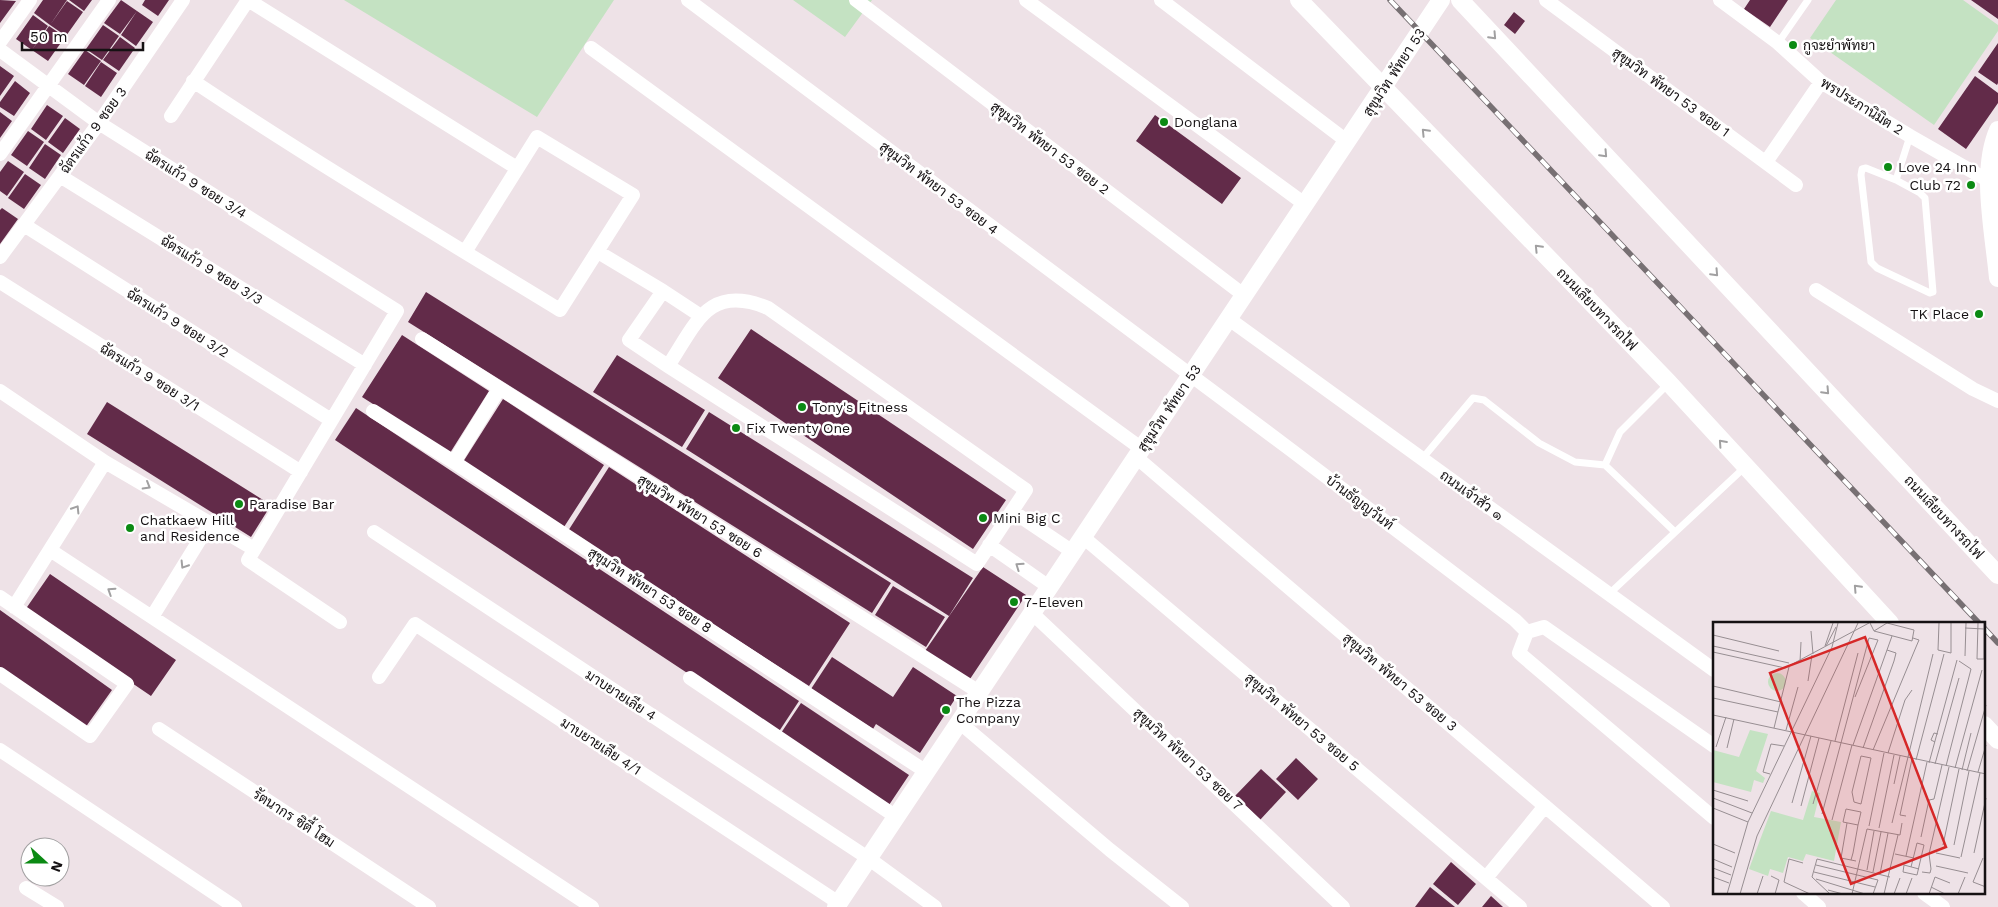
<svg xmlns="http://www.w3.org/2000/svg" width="1998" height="907" font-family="'Work Sans',Sarabun,sans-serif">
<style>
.green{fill:#c4e2c2}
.building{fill:#622b49}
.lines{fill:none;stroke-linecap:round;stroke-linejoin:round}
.service{stroke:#fff;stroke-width:7}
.minor{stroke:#fff;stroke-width:14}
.tertiary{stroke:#fff;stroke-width:18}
.rail-casing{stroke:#777073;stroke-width:5.5}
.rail{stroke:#fff;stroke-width:4;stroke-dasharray:11;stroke-linecap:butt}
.oneway{stroke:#a1a0a1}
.poi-dot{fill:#0b8a13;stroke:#fff;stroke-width:2}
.labels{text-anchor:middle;stroke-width:5;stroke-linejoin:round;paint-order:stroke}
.poi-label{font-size:14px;fill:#151113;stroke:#fff;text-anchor:start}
.street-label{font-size:14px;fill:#151113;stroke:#fff}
.inset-road{fill:none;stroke:#978e92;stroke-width:1}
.view{fill:#d62828;fill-opacity:0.15;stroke:#d62828;stroke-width:2.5}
.inset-edge{fill:none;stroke:#151113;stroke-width:2.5}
</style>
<rect width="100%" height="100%" fill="#eee2e7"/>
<path class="green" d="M344 0H614L537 117Z
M793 0H872L845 37Z
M1836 0H1963L1998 25V31L1934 125 1810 38Z"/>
<path class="building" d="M0 0 16 1 0 23Z
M43 0H67L50 25 34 13Z
M69 0H92L84 11Z
M121 0 137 11 120 34 104 23Z
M145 0H169L158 16 142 5Z
M1750 0H1788L1770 27 1744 9Z
M1971 0H1998V19Z
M67 1 83 12 66 36 50 25Z
M137 11 153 22 136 46 121 35Z
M1514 12 1525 21 1515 34 1504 25Z
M33 15 48 26 32 50 16 39Z
M103 25 119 36 102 60 86 49Z
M49 26 65 37 48 61 32 50Z
M120 37 135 48 119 71 103 60Z
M1998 43V83L1997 85 1978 72Z
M85 50 101 61 84 85 68 74Z
M101 62 117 73 101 97 85 86Z
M0 66 14 76 0 96Z
M1975 76 1998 93V103L1966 149 1938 129Z
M15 81 30 93 14 116 0 107V102Z
M47 105 63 116 46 140 31 129Z
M0 112 12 121 0 138Z
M1155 115 1241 178 1222 204 1136 141Z
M65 118 80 129 63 153 48 142Z
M28 131 44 142 27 166 11 155Z
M45 144 61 155 45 179 29 168Z
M8 161 24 172 7 196 0 191V172Z
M25 174 41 185 24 209 8 198Z
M2 208 18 219 0 244V210Z
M426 292 891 583 872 613 408 322Z
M751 329 1006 500 973 549 718 378Z
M402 335 489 391 450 453 362 397Z
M617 355 705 410 682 447 593 392Z
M503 399 604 465 564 527 463 462Z
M107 402 271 505 251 537 87 434Z
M356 408 799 701 778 733 335 440Z
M709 412 973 578 949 616 686 449Z
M609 467 850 623 809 686 568 531Z
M983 567 1026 595 970 679 925 651Z
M50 574 176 660 151 696 25 610Z
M893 586 945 617 926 647 875 615Z
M0 610 112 690 85 728 0 667Z
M832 657 893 697 913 667 957 696 920 753 876 724 873 729 811 689Z
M801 703 909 775 889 805 781 733Z
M1296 758 1318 779 1298 800 1276 779Z
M1261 769 1286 792 1260 820 1235 796Z
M1451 862 1476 884 1458 905 1433 884Z
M1430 887 1455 907H1415Z
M1491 896 1503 907H1482Z"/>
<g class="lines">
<path class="service" d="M1778 43 1808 0
M1896 180 1866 168 1862 169 1861 175 1871 262 1877 268 1930 293 1933 292 1925 198 1920 193 1896 180 1910 136
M1422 459 1473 398 1484 400 1539 443 1575 462 1605 465 1675 532
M1605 465 1620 432 1668 384
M1609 594 1745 467"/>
<path class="minor" d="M688 0 1291 450 1515 620 1527 632
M856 0 1245 296
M1026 0 1306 205
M1161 0 1348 142
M1546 0 1796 185
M1720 0 1778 43 1821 82 1910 136 1989 181
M0 42 30 0
M591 48 1142 449
M0 50 99 123 397 311 248 560 340 622
M193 81C313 161 437 235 560 310L633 195 537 137 465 252
M171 116 248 0 517 168
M0 154 109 0
M1766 162 1821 82
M60 176 365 365
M24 225 331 420
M598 252 663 291
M0 257 99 123 183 0
M0 282 301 472
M1816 290 1973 389 1998 401
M1229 319 1714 670
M422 339 979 692
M668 366C696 324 708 283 768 308L1026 490 977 564 668 366 629 340 663 291 701 316
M0 391 105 462 254 549
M373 411 454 462 925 771
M1136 457 1663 907
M454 462 499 389
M1012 511 1073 552
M374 532 868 858 935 907
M1083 537 1520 907
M989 545 1049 587
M50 550 592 907
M0 597 127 684 90 736 0 674
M14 607 105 462
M1032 613 1343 907
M152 617 210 523
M1527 632 1519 653 1714 818
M1527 632 1544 627 1714 746
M379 677 415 624 839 903
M690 678 895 816
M959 722 1110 850 1182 907
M159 729 429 907
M0 750 235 907
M1486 878 1545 806
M26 888 57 907
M1803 893 1819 907
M1924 893 1943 907"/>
<path class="tertiary" d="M1299 0 1669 383 1890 623
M1460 0 1998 575
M1998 130C1980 171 1994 233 1998 278
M1984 725 1998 740
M836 907 1441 0"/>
<defs>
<path id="rail" d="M1390 0 1979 623
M1984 628 1998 643"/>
</defs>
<use href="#rail" class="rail-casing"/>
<use href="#rail" class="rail"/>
</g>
<defs><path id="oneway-chevron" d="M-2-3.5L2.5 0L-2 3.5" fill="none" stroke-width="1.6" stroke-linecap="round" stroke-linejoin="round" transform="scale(1.25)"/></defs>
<g class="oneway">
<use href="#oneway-chevron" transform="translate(1493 36) rotate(47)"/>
<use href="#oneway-chevron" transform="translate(1425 132) rotate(-134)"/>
<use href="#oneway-chevron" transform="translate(1604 154) rotate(47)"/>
<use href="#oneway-chevron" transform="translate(1538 248) rotate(-134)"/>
<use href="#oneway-chevron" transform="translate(1715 273) rotate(47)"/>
<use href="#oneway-chevron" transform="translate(1826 391) rotate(47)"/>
<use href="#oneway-chevron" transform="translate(1722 443) rotate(-132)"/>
<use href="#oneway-chevron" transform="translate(147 486) rotate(30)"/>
<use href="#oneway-chevron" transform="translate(76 509) rotate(-58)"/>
<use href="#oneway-chevron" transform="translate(184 565) rotate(122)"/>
<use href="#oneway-chevron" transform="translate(1019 566) rotate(-145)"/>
<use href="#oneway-chevron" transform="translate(1857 588) rotate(-133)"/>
<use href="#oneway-chevron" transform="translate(111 591) rotate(-147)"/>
</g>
<g class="poi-dot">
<circle cx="1793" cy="45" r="5"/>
<circle cx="1164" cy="122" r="5"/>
<circle cx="1888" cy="167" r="5"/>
<circle cx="1971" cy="185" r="5"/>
<circle cx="1979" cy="314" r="5"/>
<circle cx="802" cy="407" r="5"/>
<circle cx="736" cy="428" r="5"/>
<circle cx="239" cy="504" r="5"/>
<circle cx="983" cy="518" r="5"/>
<circle cx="130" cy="528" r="5"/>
<circle cx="1014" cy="602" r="5"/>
<circle cx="946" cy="710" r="5"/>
</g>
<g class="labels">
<g class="poi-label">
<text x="1803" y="50">กูจะยำพัทยา</text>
<text x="1174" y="127">Donglana</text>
<text x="1898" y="172">Love 24 Inn</text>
<text x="1961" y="190" text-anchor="end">Club 72</text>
<text x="1969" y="319" text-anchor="end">TK Place</text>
<text x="812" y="412">Tony's Fitness</text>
<text x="746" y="433">Fix Twenty One</text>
<text x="249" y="509">Paradise Bar</text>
<text x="993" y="523">Mini Big C</text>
<text x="140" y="525">Chatkaew Hill<tspan x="140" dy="16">and Residence</tspan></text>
<text x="1024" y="607">7-Eleven</text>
<text x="956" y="707">The Pizza<tspan x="956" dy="16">Company</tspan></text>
</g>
<g class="street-label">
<text transform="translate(1394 72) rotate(-57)" y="5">สุขุมวิท พัทยา 53</text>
<text transform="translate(1671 92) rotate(36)" y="5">สุขุมวิท พัทยา 53 ซอย 1</text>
<text transform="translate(1862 106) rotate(32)" y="5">พรประภานิมิต 2</text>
<text transform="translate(93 130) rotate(-54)" y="5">ฉัตรแก้ว 9 ซอย 3</text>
<text transform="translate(1050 148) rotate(37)" y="5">สุขุมวิท พัทยา 53 ซอย 2</text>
<text transform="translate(196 184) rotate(32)" y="5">ฉัตรแก้ว 9 ซอย 3/4</text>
<text transform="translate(939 188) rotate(37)" y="5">สุขุมวิท พัทยา 53 ซอย 4</text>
<text transform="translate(212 270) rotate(32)" y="5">ฉัตรแก้ว 9 ซอย 3/3</text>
<text transform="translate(1597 309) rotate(46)" y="5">ถนนเลียบทางรถไฟ</text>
<text transform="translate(178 323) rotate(32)" y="5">ฉัตรแก้ว 9 ซอย 3/2</text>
<text transform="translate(150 377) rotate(32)" y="5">ฉัตรแก้ว 9 ซอย 3/1</text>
<text transform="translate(1169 408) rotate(-56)" y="5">สุขุมวิท พัทยา 53</text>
<text transform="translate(1472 495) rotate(36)" y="5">ถนนเจ้าสัว ๑</text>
<text transform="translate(1360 502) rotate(37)" y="5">บ้านธัญญวันท์</text>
<text transform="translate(700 516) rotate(32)" y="5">สุขุมวิท พัทยา 53 ซอย 6</text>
<text transform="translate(1944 517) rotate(47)" y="5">ถนนเลียบทางรถไฟ</text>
<text transform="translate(650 590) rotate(33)" y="5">สุขุมวิท พัทยา 53 ซอย 8</text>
<text transform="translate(1400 682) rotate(40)" y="5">สุขุมวิท พัทยา 53 ซอย 3</text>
<text transform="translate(621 695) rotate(33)" y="5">มาบยายเลีย 4</text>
<text transform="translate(1302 722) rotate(40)" y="5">สุขุมวิท พัทยา 53 ซอย 5</text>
<text transform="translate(601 746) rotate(33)" y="5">มาบยายเลีย 4/1</text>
<text transform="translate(1188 759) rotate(43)" y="5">สุขุมวิท พัทยา 53 ซอย 7</text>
<text transform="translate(294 818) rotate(33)" y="5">รัตนากร ซิตี้ โฮม</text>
</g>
</g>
<g transform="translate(1713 622)">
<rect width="272" height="272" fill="#eee2e7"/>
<path d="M55 60a9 9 0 1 1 18 0a9 9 0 1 1-18 0ZM37 108 55 112 43 149 52 156 50 161 41 158 38 170 0 160V128L26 135ZM99 169 107 171 101 195 128 200 121 239 93 232 90 239 75 235 70 251 57 247 55 254 36 247 58 189 90 198Z" fill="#c4e2c2"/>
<path class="inset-road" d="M157 1 161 9 199 19 201 8 174 1 161 9M226 1 225 28 238 31V1M265 1 264 37H271V1M252 6 271 7M98 9 100 32M0 13 66 29M0 24 76 41M112 24 120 1M113 24 123 5M0 30 72 46 156 1M252 34 253 1M87 40 88 20M95 59 99 33M0 64 68 80M0 76 65 90M0 93 273 152M61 106 76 45M73 108 85 65M122 119 145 31M222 120 218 118 221 111 225 112M140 123 179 14M3 125 13 95M14 126 21 97M150 126 181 39 183 31 174 28M160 128 203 25 206 18 200 16M175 131 192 78 199 68M148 134 158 136 148 182 141 180 139 170ZM203 138 231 32M216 141 244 38M222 142 246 56M233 144 258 47 246 39M242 146 269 48M249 148 258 111M254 149 273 83M265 150 273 123M57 152 50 150 58 122 71 124M181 162 187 134M0 168 35 179M0 176 39 191M79 181 98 114M100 182 118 119M88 184 106 116M0 186 35 200M109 192 156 16 165 18 142 75M193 194 187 193 199 137M119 198 139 123M134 201 128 236 143 239M179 201 220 32M156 204 171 131M166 206 181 133M208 215 216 178 221 177 229 143M0 222 22 231M230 223 246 147M241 223 256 149M223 231 247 236M261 231 273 176M182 232 201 236M193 234 214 140M248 235 267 151M270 236 260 260 273 265M0 237 19 245M138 238 140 231 145 203 148 190 133 187 130 200 145 203M90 241 76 237 71 260 97 272M103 243 165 258 160 272M223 244 255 251M0 246 18 253M154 248 161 209M101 250 162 265M160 250 168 210M190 250 204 253 211 223 204 221 198 245M190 250 191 243 206 247M209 250 217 251 218 247 216 232 236 145M167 252 175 211M58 254 66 258 62 272M0 255 16 261M103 257 152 272M218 265 232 272M115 268 130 272M14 272 35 200 119 25 125 1M27 272 44 214 145 1M44 272 50 254M117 272 99 255 104 237 177 255M139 272 154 207 187 213 189 201M171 272 185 213M181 272 187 256M193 272 199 256M216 272 222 255 237 261M245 272 252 255"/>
<path class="view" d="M152 15 233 225 138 262 57 51Z"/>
<rect width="272" height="272" class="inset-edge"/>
</g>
<g transform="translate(45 862) rotate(111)"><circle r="24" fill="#ffffff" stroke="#a1a0a1"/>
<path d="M0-4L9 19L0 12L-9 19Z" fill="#0b8a13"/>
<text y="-8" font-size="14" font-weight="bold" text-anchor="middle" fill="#151113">N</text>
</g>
<path d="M22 42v8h121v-8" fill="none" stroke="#151113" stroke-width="2.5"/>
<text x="30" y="42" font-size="15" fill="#151113" stroke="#ffffff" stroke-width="4" paint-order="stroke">50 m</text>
</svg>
